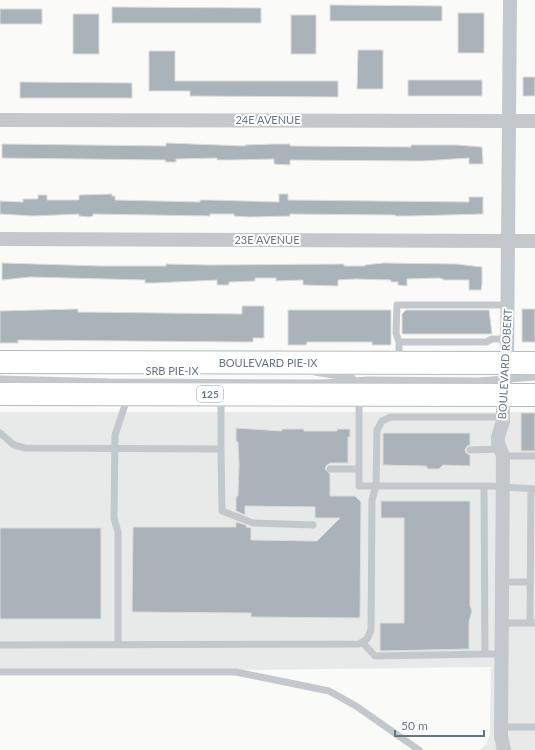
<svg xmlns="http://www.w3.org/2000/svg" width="535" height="750" font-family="Lato,sans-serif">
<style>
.built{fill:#e8e9e9}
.building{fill:#aab3b9;stroke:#dcdcda}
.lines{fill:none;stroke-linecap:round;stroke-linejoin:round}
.primary-casing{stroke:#b5babe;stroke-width:24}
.service{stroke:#c3c8cc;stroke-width:7}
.minor{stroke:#c3c8cc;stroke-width:14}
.primary{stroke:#fff;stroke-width:22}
.labels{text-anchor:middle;stroke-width:4;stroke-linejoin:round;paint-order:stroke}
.shield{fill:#fff;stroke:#939fa8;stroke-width:1}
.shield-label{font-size:10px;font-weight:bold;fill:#657683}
.street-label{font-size:11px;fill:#657683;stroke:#fff}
</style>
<rect width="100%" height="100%" fill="#fafaf8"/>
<path class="built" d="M0 412H535V750H480L487 743 490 734 491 667 0 673Z"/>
<path class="building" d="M330 5 442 6V21H330Z
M112 7 261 8V23H112Z
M0 9H42V24H0Z
M458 13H484V53H458Z
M73 14H99V54H73Z
M291 15H316V54H291Z
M358 50H383V89H357Z
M149 51H175V81H338V97L190 96V91H149Z
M523 77H535V96H523Z
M408 80H482V96H408Z
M20 82 132 83V98H20Z
M166 143 245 146V145L273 144H290V146L411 147V145H457L482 147 483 164H469V158L422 161 290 160V165L274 164V159L230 160H217V158L176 159V162H165L166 160 2 158V144L166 146Z
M112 194V196H115V200L200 202V200H209L279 202V194H288V200L469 202V197H483V214L410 216H396L395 215 290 214V216L250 217 234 216V214H210V216L93 214V216L89 217 79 216V214L34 216 0 214V201L23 202V199H38V195H47V200H79V195Z
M2 263 101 266H166V264L209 265 344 264V266H365V265L383 263 456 264 482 267V284L481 290H469V280H443V279L439 278 407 279V286L398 285V282H391V280L356 279 338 280V286L305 285H303V280L276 281V278H255V281L229 282V285H217V280L154 283H145V280L30 277 2 280Z
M242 306H264V338H253V342H242L18 340V343H0V311L78 309V312L242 314Z
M522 309H535V342H522Z
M288 310H391V345H372V342H307L306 345H288Z
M406 310H489L492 334H402V314Z
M521 413H535V451H521Z
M236 428 282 431V429H304V431H337V429H350V437H348V463H330L326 466 325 469 330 474V496H355L361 502 360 618 251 617V613L132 612 133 527H236V522L246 525V527L251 528V540L317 541 340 518H315V507L245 506V515L236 511V496H238L239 465 238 442H236Z
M383 433H470V445L467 446 465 450 466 453 470 455V466L443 465 439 469H428L426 466 383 465Z
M381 501H470V606L472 611 469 622V649L380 651V623H404V518H381Z
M0 528H101V619H0Z"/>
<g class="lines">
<defs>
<path id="primary" d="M0 362 535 363
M0 394 535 395"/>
</defs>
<use href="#primary" class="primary-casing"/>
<path class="service" d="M399 342 396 333 397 305H508
M399 360V342H486L492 339H508
M315 372 352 378
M0 379 109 382 321 383 368 380 479 381 535 377
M359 397V486H491L535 489
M0 433 14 445 25 448 221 449V397
M221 449 222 511 253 523 313 525
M470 450 501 449
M503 456H534
M330 469H359
M484 486 485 654H502
M502 582H530
M502 623H535
M530 623 531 489
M363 643 375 656 485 654
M0 645 359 644 367 639 371 630 372 500 376 486 377 430 382 421 391 417H503
M118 645V532L114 518 115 435 128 396
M0 672H236L329 691 356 706 419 750
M501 727H535"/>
<path class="minor" d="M0 120 535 121
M0 239 535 241
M504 750 501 736 503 456 498 443V437L503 421V395L507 363 510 0"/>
<use href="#primary" class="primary"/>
</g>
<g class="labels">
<rect class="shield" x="197" y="386" width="26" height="16" rx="3"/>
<g class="shield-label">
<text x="210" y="398">125</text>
</g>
<g class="street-label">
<text x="268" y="124">24E AVENUE</text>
<text x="267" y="244">23E AVENUE</text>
<text x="268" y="367">BOULEVARD PIE-IX</text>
<text transform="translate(505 364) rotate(-87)" y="4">BOULEVARD ROBERT</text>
<text x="172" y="375">SRB PIE-IX</text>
</g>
</g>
<path d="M395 730v6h89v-6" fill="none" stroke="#657683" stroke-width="2"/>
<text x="401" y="730" font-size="12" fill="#657683" stroke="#ffffff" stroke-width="3" paint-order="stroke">50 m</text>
</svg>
